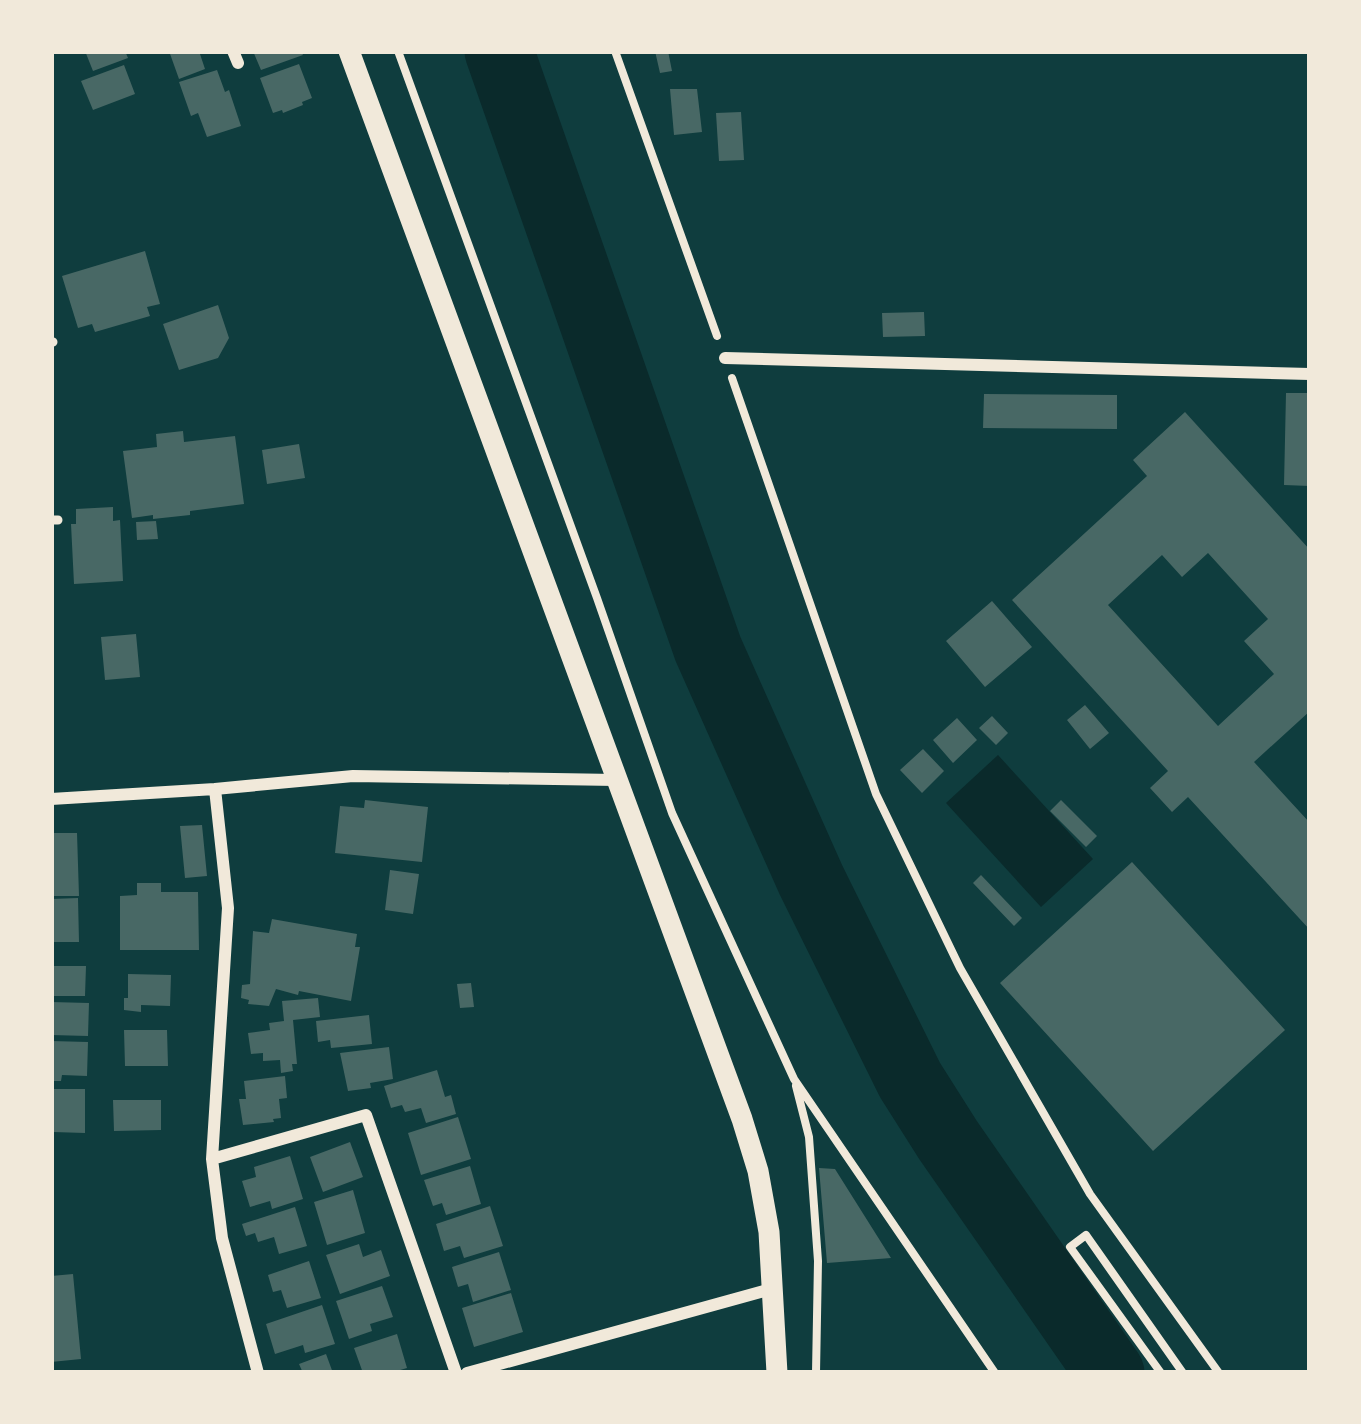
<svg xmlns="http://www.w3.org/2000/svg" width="1361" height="1424" font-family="'Sofia Sans Condensed',sans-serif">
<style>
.water{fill:#0a2a2b}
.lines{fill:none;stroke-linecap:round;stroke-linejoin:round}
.river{stroke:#0a2a2b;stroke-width:69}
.building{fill:#486865;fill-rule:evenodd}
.path{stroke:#f1e9da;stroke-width:8}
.service{stroke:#f1e9da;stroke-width:9}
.minor{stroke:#f1e9da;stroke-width:12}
.tertiary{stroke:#f1e9da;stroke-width:21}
</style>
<rect width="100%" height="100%" fill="#0f3d3e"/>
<path class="water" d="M998 755 1093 859 1041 907 946 803Z"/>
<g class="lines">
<path class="river" d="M499 51 708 649 811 880 910 1080 948 1140 1110 1373"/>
</g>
<path class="building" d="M85 51H125L128 58 93 71Z
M169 51H199L205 69 179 79Z
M253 51H301L303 55 261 70Z
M655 51H668L672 71 660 73Z
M299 64 312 98 302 102 303 105 283 113 282 110 273 113 260 78Z
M124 65 135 94 93 110 81 81Z
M217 70 225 92 229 90 241 126 207 137 198 113 191 116 179 82Z
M670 89H697L702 132 674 135Z
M741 112 744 160 719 161 716 113Z
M145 251 160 304 147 307 150 316 95 332 92 324 78 328 62 276Z
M218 305 229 338 218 358 179 370 163 324Z
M924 312 925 336 883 337 882 313Z
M1286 393H1310V486L1284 485Z
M984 394 1117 395V429L983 428Z
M1185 412 1310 550V711L1254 762 1310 823V930L1188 797 1172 812 1150 788 1168 771 1012 600 1147 476 1133 460ZM1208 553 1268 619 1244 641 1274 674 1218 726 1108 605 1162 555 1182 577Z
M183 431 184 442 235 436 244 504 190 511V515L153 519V515L132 518 123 451 157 447 156 434Z
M299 444 305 478 267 484 262 450Z
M113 507V521L120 520 123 581 74 584 71 524H76V509Z
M156 521 158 539 137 540 136 522Z
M992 601 1032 647 985 687 946 641Z
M136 634 140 677 105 680 101 637Z
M1085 705 1109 733 1090 749 1067 720Z
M992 716 1008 733 996 745 979 728Z
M957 718 977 740 953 763 933 740Z
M923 749 944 771 922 793 900 770Z
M365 800 428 807 422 862 335 853 340 806 364 808Z
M1061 800 1097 836 1086 847 1050 811Z
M202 825 207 876 185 878 180 826Z
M51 833H77L79 896H51Z
M1132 862 1285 1030 1153 1151 1000 983Z
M390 870 419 874 413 914 385 910Z
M981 875 1022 918 1014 926 973 883Z
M137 883H161V892H198L199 950H120V896L137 895Z
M78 898 79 942H51V899Z
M272 919 357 934 355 947H360L351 1001 299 991 298 995 276 989 269 1006 248 1004 249 1000 241 998 242 985 250 984 253 931 269 933Z
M51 966H86L85 996H51Z
M128 974 171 975 170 1006 141 1005V1012L124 1010V998H128Z
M471 983 474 1007 460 1008 457 984Z
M318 998 320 1017 293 1020 297 1064H292L293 1071 281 1073 280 1060 263 1061V1053L251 1054 248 1033 270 1030 269 1023 284 1021 282 1001Z
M51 1002 89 1003 88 1036 51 1035Z
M369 1015 372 1044 331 1048 330 1040 318 1042 316 1021Z
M124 1030H167L168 1066H125Z
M51 1041 88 1042 87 1076 62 1075 61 1081H51Z
M389 1047 393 1079 370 1083 371 1088 348 1091 340 1053Z
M437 1070 445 1097 451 1095 456 1114 426 1123 421 1108 405 1112 402 1105 391 1108 384 1086Z
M285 1076 287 1098 279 1099 281 1118 273 1119 274 1122 243 1125 239 1099H246L244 1081Z
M51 1089H85V1133L53 1132Z
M113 1100H161V1130L114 1131Z
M458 1117 471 1159 421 1175 408 1133Z
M350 1142 363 1177 323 1192 310 1157Z
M290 1156 303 1199 272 1209 270 1201 250 1207 242 1181 256 1177 254 1167Z
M470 1166 481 1204 446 1215 442 1203 433 1206 424 1180Z
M819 1168 835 1169 891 1258 827 1263Z
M353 1190 365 1233 327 1245 314 1202Z
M490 1206 503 1246 464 1258 460 1246 444 1251 436 1224Z
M295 1207 307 1246 279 1254 274 1237 258 1242 255 1233 246 1236 242 1224Z
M359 1244 363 1257 381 1250 390 1276 340 1294 326 1255Z
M499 1252 511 1290 473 1302 468 1284 458 1287 452 1267Z
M309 1261 321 1298 287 1308 281 1290 273 1292 268 1275Z
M73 1274 81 1359 51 1362V1276Z
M382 1286 393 1317 370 1324 372 1331 349 1339 336 1301Z
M511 1293 523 1332 474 1347 462 1308Z
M322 1305 335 1344 305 1353 303 1345 275 1354 266 1324Z
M397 1334 407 1368 390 1373H363L354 1348Z
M326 1354 333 1373H303L299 1364Z"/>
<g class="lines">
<path class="path" d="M398 51 597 598 672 813 794 1079 995 1373
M615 51 717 336
M732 378 876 794 960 968 1090 1194 1219 1373
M796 1086 809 1137 818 1261 816 1373
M1161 1373 1070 1247 1086 1235 1183 1373"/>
<path class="service" d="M51 342H53
M51 520H58"/>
<path class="minor" d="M233 51 238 63
M725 358 1310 374
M215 789 228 908 212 1159 222 1238 258 1373
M51 799 215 789 353 776 616 780
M212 1159 366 1115 456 1373
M467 1373 771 1289"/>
<path class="tertiary" d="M349 51 742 1119 758 1171 769 1232 777 1373"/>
</g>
<rect width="1361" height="1424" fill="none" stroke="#f1e9da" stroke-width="108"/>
</svg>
